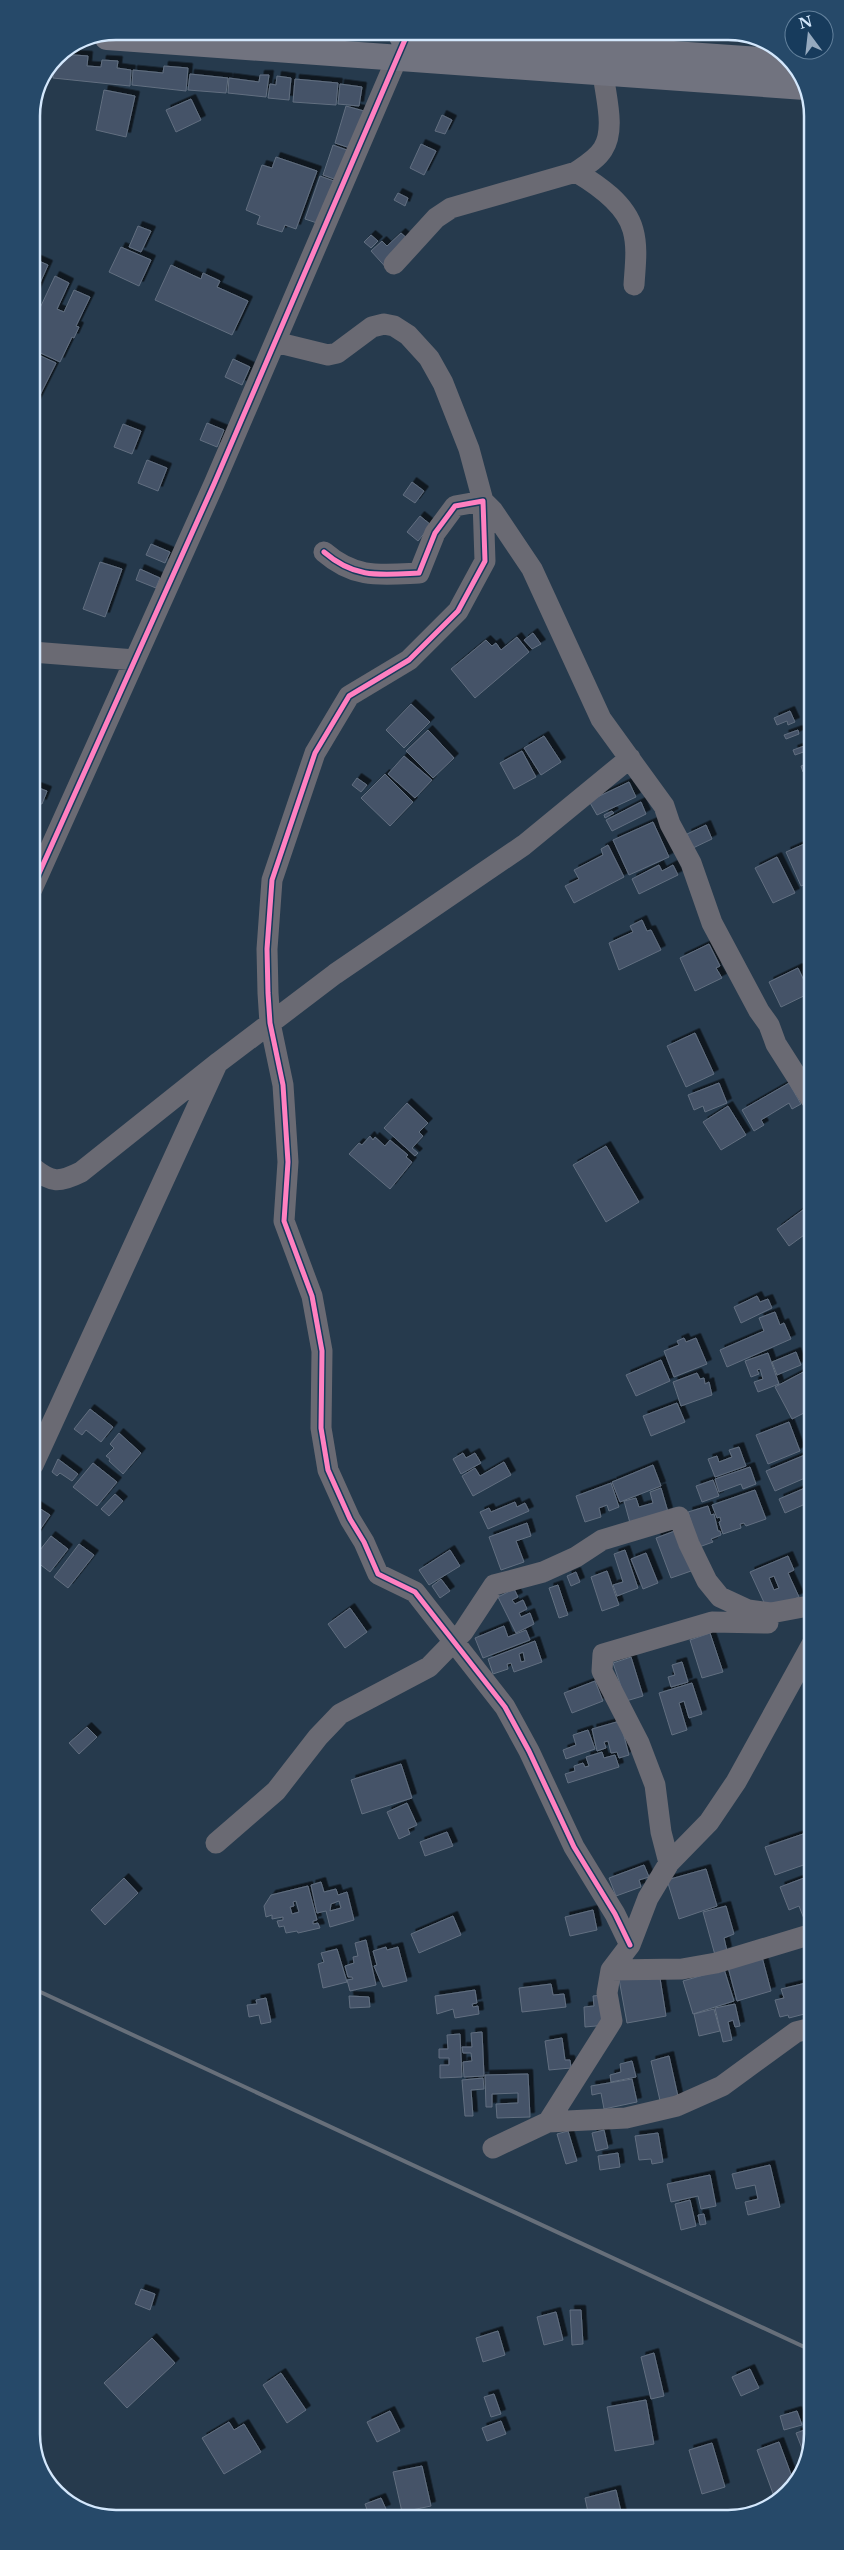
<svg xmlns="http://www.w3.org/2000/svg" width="844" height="2550" font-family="'Libre Baskerville',serif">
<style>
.building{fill:#445268;stroke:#626f80;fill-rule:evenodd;filter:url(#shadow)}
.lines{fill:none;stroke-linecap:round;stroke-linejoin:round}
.minor{stroke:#6a6a73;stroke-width:21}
.major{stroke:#71737f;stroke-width:26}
.rail{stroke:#676f7a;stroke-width:4}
.cycleway-casing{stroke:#173b5c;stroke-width:8}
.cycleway{stroke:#ff80c0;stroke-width:5}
.rim{fill:none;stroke:#d3e7fc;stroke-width:2.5}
</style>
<defs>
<filter id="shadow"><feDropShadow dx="4.5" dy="-4.5" stdDeviation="0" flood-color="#0009"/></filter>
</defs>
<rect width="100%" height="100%" fill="#263a4d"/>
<path class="building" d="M60 54 88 56 87 66 101 67 102 60 118 61 117 68 131 70 130 86 53 78 55 60Z
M164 66 188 68 186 91 132 85 133 70 163 73Z
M190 74 228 78 226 93 188 90Z
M260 75H269L266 97 228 93 229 78 259 82Z
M277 76 291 78 289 100 268 98 270 84 276 85Z
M295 79 338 83 336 105 293 102Z
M340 84 362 87 359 106 338 104Z
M104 90 135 96 126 137 96 130Z
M191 99 201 120 176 132 166 110Z
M346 106 364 111 353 149 335 143Z
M442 115 452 120 445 134 435 131Z
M421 144 436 151 424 175 410 168Z
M333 145 347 150 337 180 323 175Z
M276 157 317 171 296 229 285 225 282 232 257 224 260 216 246 210 262 165 272 168Z
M320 176 334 181 320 224 305 219Z
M398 193 408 198 405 206 394 200Z
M138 226 151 231 141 252 129 247Z
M401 233 409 240 391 273 371 251 382 241 387 246Z
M371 235 378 241 371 248 364 242Z
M121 247 151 260 139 286 109 272Z
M32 258 48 265 32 301Z
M171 265 201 279 203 273 220 281 217 287 248 301 232 335 155 300Z
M55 276 69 283 57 309 64 312 74 290 90 297 76 326 79 327 74 338 72 337 60 362 32 349V325Z
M32 352 56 363 32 411Z
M233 359 250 367 242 385 225 377Z
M207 423 224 430 217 447 200 440Z
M123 424 141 431 132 454 114 447Z
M147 460 167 468 158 491 138 483Z
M412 482 424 491 415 503 403 495Z
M420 516 431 525 418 541 407 532Z
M151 544 170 552 165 563 146 555Z
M100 562 122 569 105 617 83 609Z
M140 569 160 578 156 588 136 580Z
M533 633 541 644 532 649 524 640Z
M517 637 529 652 475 698 451 669 486 640 492 646 496 643 501 650Z
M411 704 430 722 404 748 386 730Z
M790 711 795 722 788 725 787 721 777 725 774 718Z
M428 730 454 758 433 778 406 751Z
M798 730 799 734 786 739 784 735Z
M544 736 561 762 541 775 524 748Z
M807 745 809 750 795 755 793 750Z
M522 751 536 777 514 789 500 763Z
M404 756 432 780 415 798 388 774Z
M811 762V769L803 772 801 766Z
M385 774 413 802 390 826 361 798Z
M357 778 367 785 361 792 352 785Z
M629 782 636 797 597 815 589 801Z
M36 787 47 791 42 804 32 801Z
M641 802 646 814 612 831 606 820Z
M612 811 614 813 605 818 604 815Z
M653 822 669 857 629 875 613 840Z
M706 825 712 839 693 848 687 834Z
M811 841V882L801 886 786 852Z
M608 845 624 877 574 903 565 886 579 879 574 870 603 855 601 849Z
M777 857 795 893 773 903 755 868Z
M659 865 662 871 673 865 678 875 639 894 632 879Z
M642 920 647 931 651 930 661 950 619 970 609 943 633 932 630 926Z
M709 944 720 966 716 968 722 978 695 991 680 958Z
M798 968 810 993 781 1007 769 982Z
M695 1033 714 1074 686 1087 667 1046Z
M719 1083 727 1103 705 1112 703 1106 694 1110 688 1095Z
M789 1083 801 1104 792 1109 789 1103 761 1120 764 1125 754 1131 742 1110Z
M407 1103 428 1123 419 1132 423 1136 412 1148 418 1153 415 1156 384 1128Z
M728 1106 746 1135 721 1150 703 1122Z
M370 1136 373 1140 375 1137 385 1146 390 1140 408 1155 406 1157 412 1162 390 1189 349 1154 359 1143 362 1145Z
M606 1146 639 1202 606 1222 573 1165Z
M811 1204V1230L789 1246 777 1229Z
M757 1296 760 1302 768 1299 772 1308 741 1323 734 1307Z
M775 1312 780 1325 784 1323 791 1339 727 1367 720 1350 764 1331 759 1318Z
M684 1338 686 1342 696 1338 707 1364 674 1377 664 1351 679 1345 677 1341Z
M796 1352 801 1365 777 1375 772 1362Z
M768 1353 779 1384 758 1392 754 1382 763 1379 760 1369 757 1370 759 1374 751 1377 745 1361Z
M661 1360 670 1381 636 1396 626 1375Z
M809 1369 811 1374 812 1409 792 1419 775 1387Z
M697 1373 700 1379 704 1378 705 1384 709 1382 712 1395 681 1406 673 1382Z
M677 1403 685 1422 651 1436 643 1416Z
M90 1409 113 1427 101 1442 86 1430 82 1435 74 1429Z
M789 1422 800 1451 768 1464 756 1435Z
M119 1433 141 1453 123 1474 109 1461 110 1459 106 1456 114 1448 110 1444Z
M739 1447 746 1466 715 1477 708 1459 717 1456 719 1462 732 1457 729 1450Z
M812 1452V1475L775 1491 766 1471Z
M463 1453 466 1458 475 1453 481 1463 461 1474 453 1459Z
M58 1459 78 1474 72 1481 60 1473 57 1476 52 1472Z
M504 1462 511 1475 473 1496 462 1476 475 1468 480 1476Z
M93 1463 117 1482 97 1506 73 1487Z
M653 1465 661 1486 620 1502 612 1482Z
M750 1467 756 1484 743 1489 741 1484 719 1492 715 1479Z
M713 1480 719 1496 702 1502 696 1486Z
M611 1483 619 1507 609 1511 607 1505 599 1508 601 1517 585 1522 576 1496Z
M812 1485V1501L785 1513 779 1499Z
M661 1488 668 1512 630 1523 624 1501 636 1498 639 1507 653 1503 650 1492Z
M755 1490 766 1519 746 1526 744 1523 740 1524 741 1528 723 1534 719 1522 721 1521 720 1517 717 1518 712 1505Z
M115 1494 123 1501 109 1516 101 1509Z
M515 1502 517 1507 525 1503 529 1511 488 1529 480 1512 489 1508 491 1512Z
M36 1506 50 1515 33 1540V1510Z
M708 1506 711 1515 714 1514 718 1531H720L721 1535 711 1539 713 1542 699 1547 688 1512Z
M527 1523 531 1536 516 1541 524 1562 501 1570 489 1537Z
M680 1529 694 1570 671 1578 656 1538Z
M51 1536 68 1549 50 1572 33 1559Z
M79 1544 94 1555 68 1588 54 1577Z
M450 1550 460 1566 429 1585 419 1570Z
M625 1550 638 1588 617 1596 613 1585 623 1582 614 1554Z
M646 1553 658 1583 643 1589 631 1559Z
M788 1556 794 1570 788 1573 799 1597 768 1611 750 1572ZM774 1576 779 1588 774 1590 769 1578Z
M607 1571 619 1605 602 1611 591 1577Z
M576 1572 580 1582 571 1586 567 1576Z
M441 1579 450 1591 440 1598 432 1586Z
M558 1585 568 1615 559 1618 549 1588Z
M514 1589 518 1597 512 1600 515 1604 523 1600 527 1609 519 1613 521 1617 530 1613 534 1624 516 1633 498 1597Z
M350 1608 367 1632 345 1648 328 1624Z
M504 1626 508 1637 526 1630 530 1640 483 1658 475 1638Z
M710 1633 723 1672 702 1678 690 1640Z
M535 1641 542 1662 514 1672 511 1663 507 1664 508 1669 493 1674 488 1659ZM523 1652 525 1661 521 1662 519 1654Z
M631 1657 643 1696 626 1701 613 1663Z
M682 1662 688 1682 671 1687 668 1677 675 1675 672 1665Z
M595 1681 603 1701 572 1713 564 1693Z
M692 1683 702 1714 689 1718 684 1701 679 1703 687 1730 672 1735 659 1693Z
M620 1721 629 1755 619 1758 617 1752 611 1753 608 1741 604 1742 606 1748 597 1751 592 1729Z
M87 1727 97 1737 79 1754 69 1743Z
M588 1730 595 1749 566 1759 563 1750 576 1745 573 1735Z
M602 1752 604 1758 615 1755 619 1767 568 1783 565 1774 575 1771 574 1766 583 1763 585 1767 589 1766 586 1757Z
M401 1764 412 1798 362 1814 351 1780Z
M407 1803 417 1825 408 1829 410 1834 399 1839 387 1812Z
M447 1832 453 1846 425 1856 420 1842Z
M803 1834 812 1862 775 1875 765 1847Z
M644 1865 649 1877 639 1880 641 1887 616 1896 609 1878Z
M706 1869 717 1906 679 1919 667 1880Z
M812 1875V1922L806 1924 799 1906 789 1910 780 1887Z
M124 1878 138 1893 105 1925 91 1910Z
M321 1882 324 1892 336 1889 338 1895 347 1892 354 1920 330 1927 326 1911 317 1913 311 1885ZM339 1901 341 1908 330 1911 331 1904Z
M308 1886 317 1920 313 1921V1924L318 1923 320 1928 298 1933 297 1931 286 1933 284 1926 279 1927 277 1921 283 1920V1917L272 1919V1915L266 1917 264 1906 271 1895ZM296 1901 299 1912 292 1914 290 1907 294 1906 293 1902Z
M726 1906 734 1934 724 1938 727 1951 715 1955 703 1912Z
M593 1910 597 1930 570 1936 565 1917Z
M453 1916 461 1935 419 1953 411 1934Z
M366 1940 376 1985 350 1991 347 1980 353 1979 352 1977H348L345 1966 354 1963 353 1957 358 1956 355 1943Z
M386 1947 387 1950 398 1947 407 1981 383 1987 374 1966 377 1965 373 1951Z
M337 1949 347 1982 323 1988 318 1964 324 1962 321 1953Z
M762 1957 771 1991 737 2001 728 1967Z
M724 1969 734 2001 693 2014 683 1981Z
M659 1972 666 2016 627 2023 619 1979Z
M810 1982 812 2012 789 2018 788 2015 780 2017 775 2000 784 1998 781 1989Z
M551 1984 553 1995 564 1994 566 2007 522 2012 519 1988Z
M475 1990 477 2003 472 2004 473 2007 478 2006 479 2014 455 2018 453 2009 437 2014 435 1996Z
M603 1995 607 2025 585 2027 584 2007 594 2006 593 1996Z
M349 1996 369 1997 370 2007 350 2008Z
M266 1998 271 2022 261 2024 259 2015 249 2017 247 2005 257 2004 256 2000Z
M735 2004 740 2026 735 2027 733 2020 728 2022 732 2040 723 2042 715 2008Z
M714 2009 720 2031 699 2036 694 2014Z
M482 2032 484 2076 464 2077 463 2062 472 2061 471 2053H463L462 2047H472L471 2033Z
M460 2034 462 2077 440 2078V2065H449V2058H439V2049H448L447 2035Z
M562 2038 565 2060H570L571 2068 549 2070 545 2041Z
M669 2056 679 2101 661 2105 651 2061Z
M632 2061 636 2077 611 2082 610 2075 621 2072 620 2064Z
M528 2074 530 2117 497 2118 496 2104 518 2103V2093L492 2094V2107H486L485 2075Z
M483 2078 484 2089 471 2090 473 2116H465L462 2080Z
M632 2079 637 2102 604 2109 601 2093 592 2095 591 2086Z
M604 2130 608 2148 596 2151 592 2133Z
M568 2131 577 2161 566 2164 557 2134Z
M658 2133 663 2162 652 2164 651 2159 639 2160 635 2136Z
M618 2153 620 2167 600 2170 598 2156Z
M770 2165 780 2207 748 2215 745 2202 758 2199 755 2185 736 2189 732 2174Z
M710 2175 716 2206 701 2209 698 2196 671 2202 667 2184Z
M690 2200 696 2226 681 2230 675 2204Z
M704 2214 706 2224 700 2225 698 2215Z
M141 2289 155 2294 150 2310 135 2304Z
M570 2310H581L583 2344 572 2345Z
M556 2312 563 2340 544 2345 537 2317Z
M498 2331 505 2355 483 2362 476 2338Z
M152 2338 175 2363 127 2408 104 2383Z
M654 2353 664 2396 651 2399 641 2357Z
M750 2369 759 2388 741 2396 732 2377Z
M281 2373 306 2410 287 2423 263 2385Z
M494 2394 501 2414 491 2417 484 2397Z
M646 2400 654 2444 615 2451 607 2407Z
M390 2411 400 2431 377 2442 367 2422Z
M797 2411 802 2425 784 2430 780 2416Z
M501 2421 506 2434 487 2441 482 2428Z
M229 2422 234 2430 244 2424 261 2452 224 2474 202 2438Z
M813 2427V2434L805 2456 796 2433Z
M779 2442 795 2485 775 2499 757 2450Z
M712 2443 725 2487 702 2494 689 2450Z
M422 2466 431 2506 402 2512 393 2472Z
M616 2490 622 2516 589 2517 585 2498Z
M381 2498 386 2509 369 2515 365 2504Z"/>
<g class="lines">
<path class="minor" d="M576 172C598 185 626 204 633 230 638 248 635 267 634 285
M394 264 436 218 451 208 576 172C585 166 597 159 603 149 616 129 605 95 603 72
M275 342 328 355 337 353 372 327 384 324 394 326 408 335 429 358 443 383 469 449 483 501 493 511 532 569 601 719 664 806 670 824 691 863 712 923 759 1011 769 1025 776 1044 811 1099
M324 552C355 579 380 575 419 573L435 533 455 506 483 501 485 561 458 611 409 660 349 696 315 753 272 880 267 949 268 993 270 1023 283 1085 288 1162 284 1221 312 1296 322 1351 321 1428 328 1470 350 1519 364 1542 378 1574 415 1592 505 1707 529 1751 574 1847 615 1914 630 1945
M32 652 135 660
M32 889 214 484 403 44
M33 1168C52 1183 59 1183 81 1172L219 1062 335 974 524 845 630 758
M33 1465 216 1066
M216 1843 276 1791 318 1737 340 1714 429 1667 463 1632 494 1585 543 1572 576 1557 602 1540 679 1517 689 1544 707 1581 720 1597 748 1610 771 1613 803 1607
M669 1863 661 1832 655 1785 639 1743 602 1671 603 1654 712 1622 768 1623
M611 1970 682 1969 716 1963 812 1934
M548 2122 612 2021 607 1993 611 1970 630 1945 648 1898 669 1863 709 1822 736 1782 812 1644
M493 2148 548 2122 626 2118 677 2106 722 2086 796 2032 812 2028"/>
<path class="major" d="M401 35 789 62
M107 37 805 87"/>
<path class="rail" d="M34 1989 813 2351"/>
<defs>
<path id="cycleway" d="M324 552C355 579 380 575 419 573L435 533 455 506 483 501 485 561 458 611 409 660 349 696 315 753 272 880 267 949 268 993 270 1023 283 1085 288 1162 284 1221 312 1296 322 1351 321 1428 328 1470 350 1519 364 1542 378 1574 415 1592 505 1707 529 1751 574 1847 615 1914 630 1945
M32 889 214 484 407 35"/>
</defs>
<use href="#cycleway" class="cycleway-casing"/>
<use href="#cycleway" class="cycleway"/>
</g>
<path d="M0 0H844V2550H0ZM116 40H728A76 76 0 0 1 804 116V2434A76 76 0 0 1 728 2510H116A76 76 0 0 1 40 2434V116A76 76 0 0 1 116 40Z" fill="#264969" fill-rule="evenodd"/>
<path class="rim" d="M116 40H728A76 76 0 0 1 804 116V2434A76 76 0 0 1 728 2510H116A76 76 0 0 1 40 2434V116A76 76 0 0 1 116 40Z"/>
<g transform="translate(809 35) rotate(345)"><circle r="24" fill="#173b5c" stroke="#62809c"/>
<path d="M0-4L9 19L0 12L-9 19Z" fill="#96aabf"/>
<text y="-8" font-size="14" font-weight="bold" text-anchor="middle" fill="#d3e7fc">N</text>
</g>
</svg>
